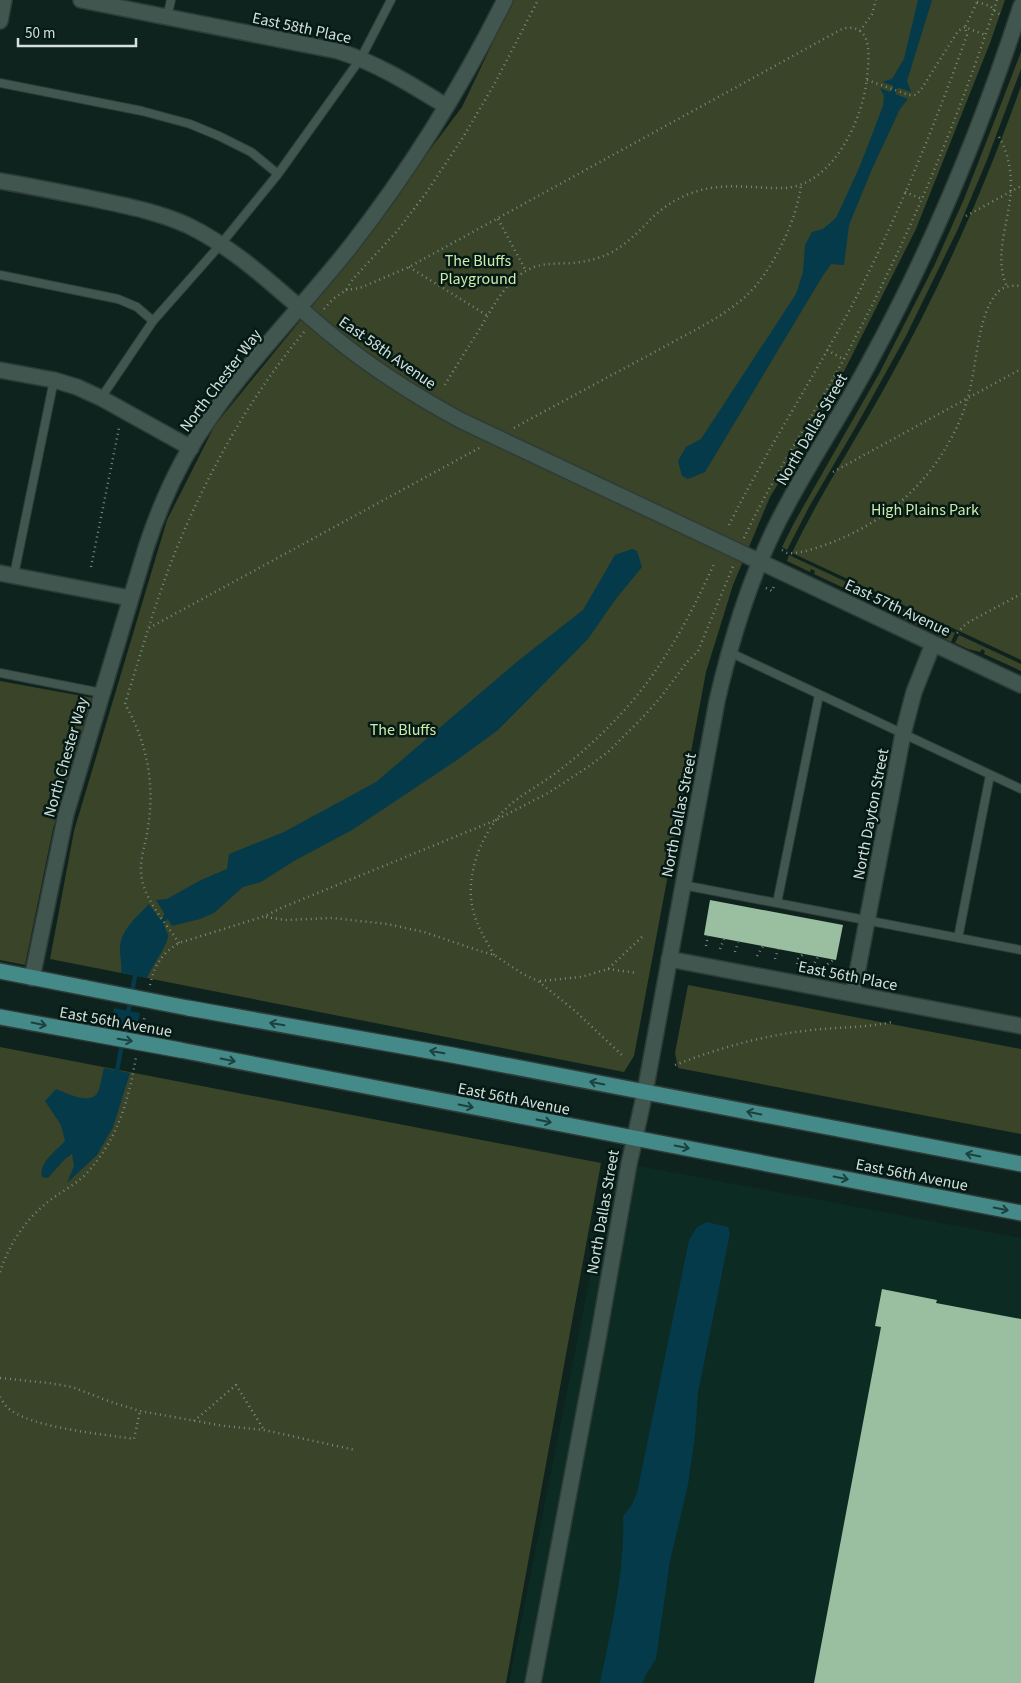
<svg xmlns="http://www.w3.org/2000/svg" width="1021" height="1683" font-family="'Source Sans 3',sans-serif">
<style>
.built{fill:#0c2b23}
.green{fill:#394428}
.water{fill:#043a49}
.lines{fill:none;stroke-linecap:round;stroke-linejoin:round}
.stream{stroke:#043a49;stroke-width:4.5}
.building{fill:#9abea0}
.lane-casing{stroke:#2f3b37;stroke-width:10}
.street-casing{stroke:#2f3b37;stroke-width:18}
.primary-casing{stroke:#2f3b37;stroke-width:18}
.path{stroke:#7a8a85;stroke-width:2.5;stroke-dasharray:1 4;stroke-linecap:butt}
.lane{stroke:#40564f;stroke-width:8}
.street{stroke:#40564f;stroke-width:15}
.primary{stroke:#448a89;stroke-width:15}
.primary-bridge-casing{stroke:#2f3b37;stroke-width:18;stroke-linecap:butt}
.primary-bridge{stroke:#448a89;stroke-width:15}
.oneway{stroke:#1b413e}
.labels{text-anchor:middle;stroke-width:5;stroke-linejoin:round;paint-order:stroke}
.street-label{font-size:16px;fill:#d4e0dc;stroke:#051a15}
.park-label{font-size:16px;fill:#cfeaab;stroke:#051a15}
</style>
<rect width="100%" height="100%" fill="#0e231e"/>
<path class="built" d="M613 1161 1021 1238V1683H509Z"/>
<path class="green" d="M513 0H1005L990 43 916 229 830 399 770 497 733 585 706 672 634 1056 624 1072 50 959 74 831 167 520 215 425 312 306 462 107Z
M1021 36V69L987 160 958 229 906 336 858 423 809 507 787 550 782 547 794 523 880 372 935 264 964 199 1001 104 1021 52Z
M1021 86V660L792 553C819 496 854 443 885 387 939 291 984 190 1021 86Z
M789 555 921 617 917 625 899 617 893 611 814 574 815 571 811 569 810 572 787 561Z
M925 619 955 633 951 642 921 627Z
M959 635 1021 664V671L984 654 985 651 982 649 980 652 968 649 955 643Z
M0 681 93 698 53 829 25 965 0 960Z
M688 985 1021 1049V1134L678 1068 675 1053Z
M0 1047 601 1163 506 1683H0Z"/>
<path class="water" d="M918 0H932L907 81 911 92 882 82 892 79 904 59Z
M880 88 908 99 900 109 872 169 849 225 844 265 831 264 822 277 705 472 688 479 682 476 678 461 686 447 701 439 796 294 803 272 805 245 812 232 823 229 836 218 860 166 883 106 884 96Z
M632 549 637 551 642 567 615 600 588 639 498 730 457 760 352 830 294 861 261 882 243 887 214 913 200 919 172 926 156 900 167 899 201 880 227 869 229 854 284 832 376 782 518 661 583 610 615 555Z
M149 904C155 913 165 924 168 935 170 941 151 968 147 978L121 973C122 964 120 957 120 949 120 930 137 917 149 904Z
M114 1008 140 1013 137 1028 112 1022Z
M104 1068 130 1073 113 1127 97 1155 67 1183 74 1166 72 1154 65 1159 48 1178 42 1177C38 1163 57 1150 65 1141L61 1125 45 1101 56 1089C66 1093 91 1106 98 1092 101 1085 102 1075 104 1068Z
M707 1222 728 1227 730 1233 698 1393 695 1435 688 1485 670 1561 656 1659 645 1676 643 1683H600C611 1629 625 1572 623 1516L631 1506 637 1493 689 1240 697 1227Z"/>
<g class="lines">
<path class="stream" d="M891 98 898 82
M159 930 168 912
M116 1076 136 971"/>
</g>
<path class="building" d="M710 900 843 925 836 960 704 935Z
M882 1289 937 1300 936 1303 1021 1319V1683H814L881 1327 875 1326Z"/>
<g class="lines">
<defs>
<path id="lane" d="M167 17 171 0
M0 83 142 111 190 124 219 136 251 152 278 174
M0 275 118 299 137 307 153 321
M101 398 153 321 221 244 278 174 361 58 391 0
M14 575 54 380
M729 652 1021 789
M0 673 102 693
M683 885 1021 950
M777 903 819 695
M958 938 990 775"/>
<path id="street" d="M81 0 338 51C377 63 412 85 446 106
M0 21 4 0
M0 181C30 186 59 192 89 198 122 205 156 211 187 225 243 252 286 298 334 337 373 369 416 396 460 420L1021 685
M0 370 54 380 77 387 101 398 191 448
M0 573 130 598
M669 959 1021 1026
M32 978 66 814 146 548C161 502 182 456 211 416 253 356 305 304 350 247 410 170 462 86 505 0
M853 994 903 734 914 692 933 644
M533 1683 598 1339 629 1164 645 1092 717 701C731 640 749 580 777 524 805 468 841 416 870 361 932 248 981 129 1021 6"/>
<path id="primary" d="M0 971 86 988
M188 1008 452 1055 1021 1164
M0 1017 77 1031
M180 1050 1021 1213"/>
</defs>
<use href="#lane" class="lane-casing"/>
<use href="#street" class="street-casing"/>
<use href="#primary" class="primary-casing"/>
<path class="path" d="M977 2 990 6 997 13 1002 15
M860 31 872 14 876 0
M867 80 909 95H916L922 88 958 31 965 27 985 35
M999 137C1011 157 1013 183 1009 206 1005 233 995 260 1007 287
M905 192 922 199
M966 216 1021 186
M498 219 526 271
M409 267 488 316
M346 290 360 288 409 267 842 29C848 27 855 27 860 31 872 39 868 65 867 78 863 119 833 185 785 188 756 189 727 182 698 191 680 196 664 206 650 220 637 233 624 247 606 255 596 259 585 262 573 263 557 264 540 262 526 271 504 283 492 309 479 330 467 349 455 368 443 388
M324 309 333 299 346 290 353 279 398 230 426 193 462 139 495 83 538 0
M827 350 843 359
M514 428C563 401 612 375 662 348 690 332 722 318 746 296 772 272 797 220 801 185
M833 472 1021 369
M729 525C769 445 819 370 860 290 901 208 936 122 967 35L965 27 978 0
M744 538C773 476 811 419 844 359 906 244 957 124 997 0
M782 550C784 551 786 553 788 553 799 555 829 544 840 539 885 520 924 487 948 444 959 425 967 405 971 384 977 358 979 313 997 293 1003 286 1012 285 1021 286
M91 567 119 428
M766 588 772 591 775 584
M149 628 481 447
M957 633 967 623 1021 594
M266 917 285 920 333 918 387 924 424 932 480 951 494 955 523 974 538 981 574 1010 622 1055
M179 943C166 923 147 903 142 880 138 861 146 845 148 827 155 784 147 742 125 704 140 656 154 607 172 560 204 479 248 399 304 332
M706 946 708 936
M720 949 724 939
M735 952 738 942
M494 955C486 940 477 927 473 910 464 874 483 828 511 804 527 791 545 782 561 769 582 753 602 734 620 715 661 671 689 619 714 564
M757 956 763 946
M775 959 778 949
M797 964 798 959 803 954
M812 967 818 957
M608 969 637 973
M826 969 828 964 833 960
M540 981 581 977 608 969 644 935
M150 985C154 966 162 953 179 943L265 916 281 908 496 820 548 793 588 767 608 752 644 716 660 698 687 662 698 651 734 564
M142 1029 145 1015
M675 1065C719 1048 764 1035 812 1030 838 1027 865 1028 892 1022
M0 1272C8 1247 23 1223 43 1206 56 1194 73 1187 86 1174 118 1139 128 1102 136 1057
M0 1378 49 1383 72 1387 111 1402 140 1411 224 1426 264 1430 355 1450
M0 1397C2 1400 4 1404 7 1407 28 1428 104 1434 134 1439L140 1411
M194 1421 236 1385 264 1430"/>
<use href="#lane" class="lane"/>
<use href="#street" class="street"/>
<use href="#primary" class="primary"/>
<defs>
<path id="primary-bridge" d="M86 988 188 1008
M77 1031 180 1050"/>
</defs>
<use href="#primary-bridge" class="primary-bridge-casing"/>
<use href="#primary-bridge" class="primary-bridge"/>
</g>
<defs><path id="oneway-shaft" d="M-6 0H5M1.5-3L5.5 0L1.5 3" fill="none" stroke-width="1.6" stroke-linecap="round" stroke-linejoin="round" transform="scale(1.25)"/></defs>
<g class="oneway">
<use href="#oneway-shaft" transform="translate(39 1024) rotate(11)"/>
<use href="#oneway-shaft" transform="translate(277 1024) rotate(-170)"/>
<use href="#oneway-shaft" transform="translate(125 1040) rotate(10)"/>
<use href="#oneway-shaft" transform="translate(437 1052) rotate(-170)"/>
<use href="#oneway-shaft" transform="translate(228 1060) rotate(11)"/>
<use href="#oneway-shaft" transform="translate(597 1083) rotate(-169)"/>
<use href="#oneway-shaft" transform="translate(466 1106) rotate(11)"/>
<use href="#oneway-shaft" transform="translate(754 1113) rotate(-169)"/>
<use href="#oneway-shaft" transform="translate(544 1121) rotate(11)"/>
<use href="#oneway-shaft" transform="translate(682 1147) rotate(11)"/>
<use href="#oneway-shaft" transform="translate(973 1155) rotate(-169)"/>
<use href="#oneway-shaft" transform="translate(841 1178) rotate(11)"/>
<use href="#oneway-shaft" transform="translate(1001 1209) rotate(11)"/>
</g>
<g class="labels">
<g class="street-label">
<text transform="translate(302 27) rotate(12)" y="6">East 58th Place</text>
<text transform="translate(388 352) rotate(35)" y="6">East 58th Avenue</text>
<text transform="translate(220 380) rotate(-53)" y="6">North Chester Way</text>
<text transform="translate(811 429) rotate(-60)" y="6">North Dallas Street</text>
<text transform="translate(898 607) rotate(25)" y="6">East 57th Avenue</text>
<text transform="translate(65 757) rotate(-74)" y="6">North Chester Way</text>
<text transform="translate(870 814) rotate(-79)" y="6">North Dayton Street</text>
<text transform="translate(678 815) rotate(-79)" y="6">North Dallas Street</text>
<text transform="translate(848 975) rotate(11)" y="6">East 56th Place</text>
<text transform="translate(116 1021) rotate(10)" y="6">East 56th Avenue</text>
<text transform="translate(514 1098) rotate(11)" y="6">East 56th Avenue</text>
<text transform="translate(912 1174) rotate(11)" y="6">East 56th Avenue</text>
<text transform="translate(602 1212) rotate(-80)" y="6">North Dallas Street</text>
</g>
<g class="park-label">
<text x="478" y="266">The Bluffs<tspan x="478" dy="18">Playground</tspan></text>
<text x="925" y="515">High Plains Park</text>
<text x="403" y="735">The Bluffs</text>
</g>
</g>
<path d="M18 38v8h118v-8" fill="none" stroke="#d4e0dc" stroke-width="2.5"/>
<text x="25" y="38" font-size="15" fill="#d4e0dc" stroke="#051a15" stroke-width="4" paint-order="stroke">50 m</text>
</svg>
